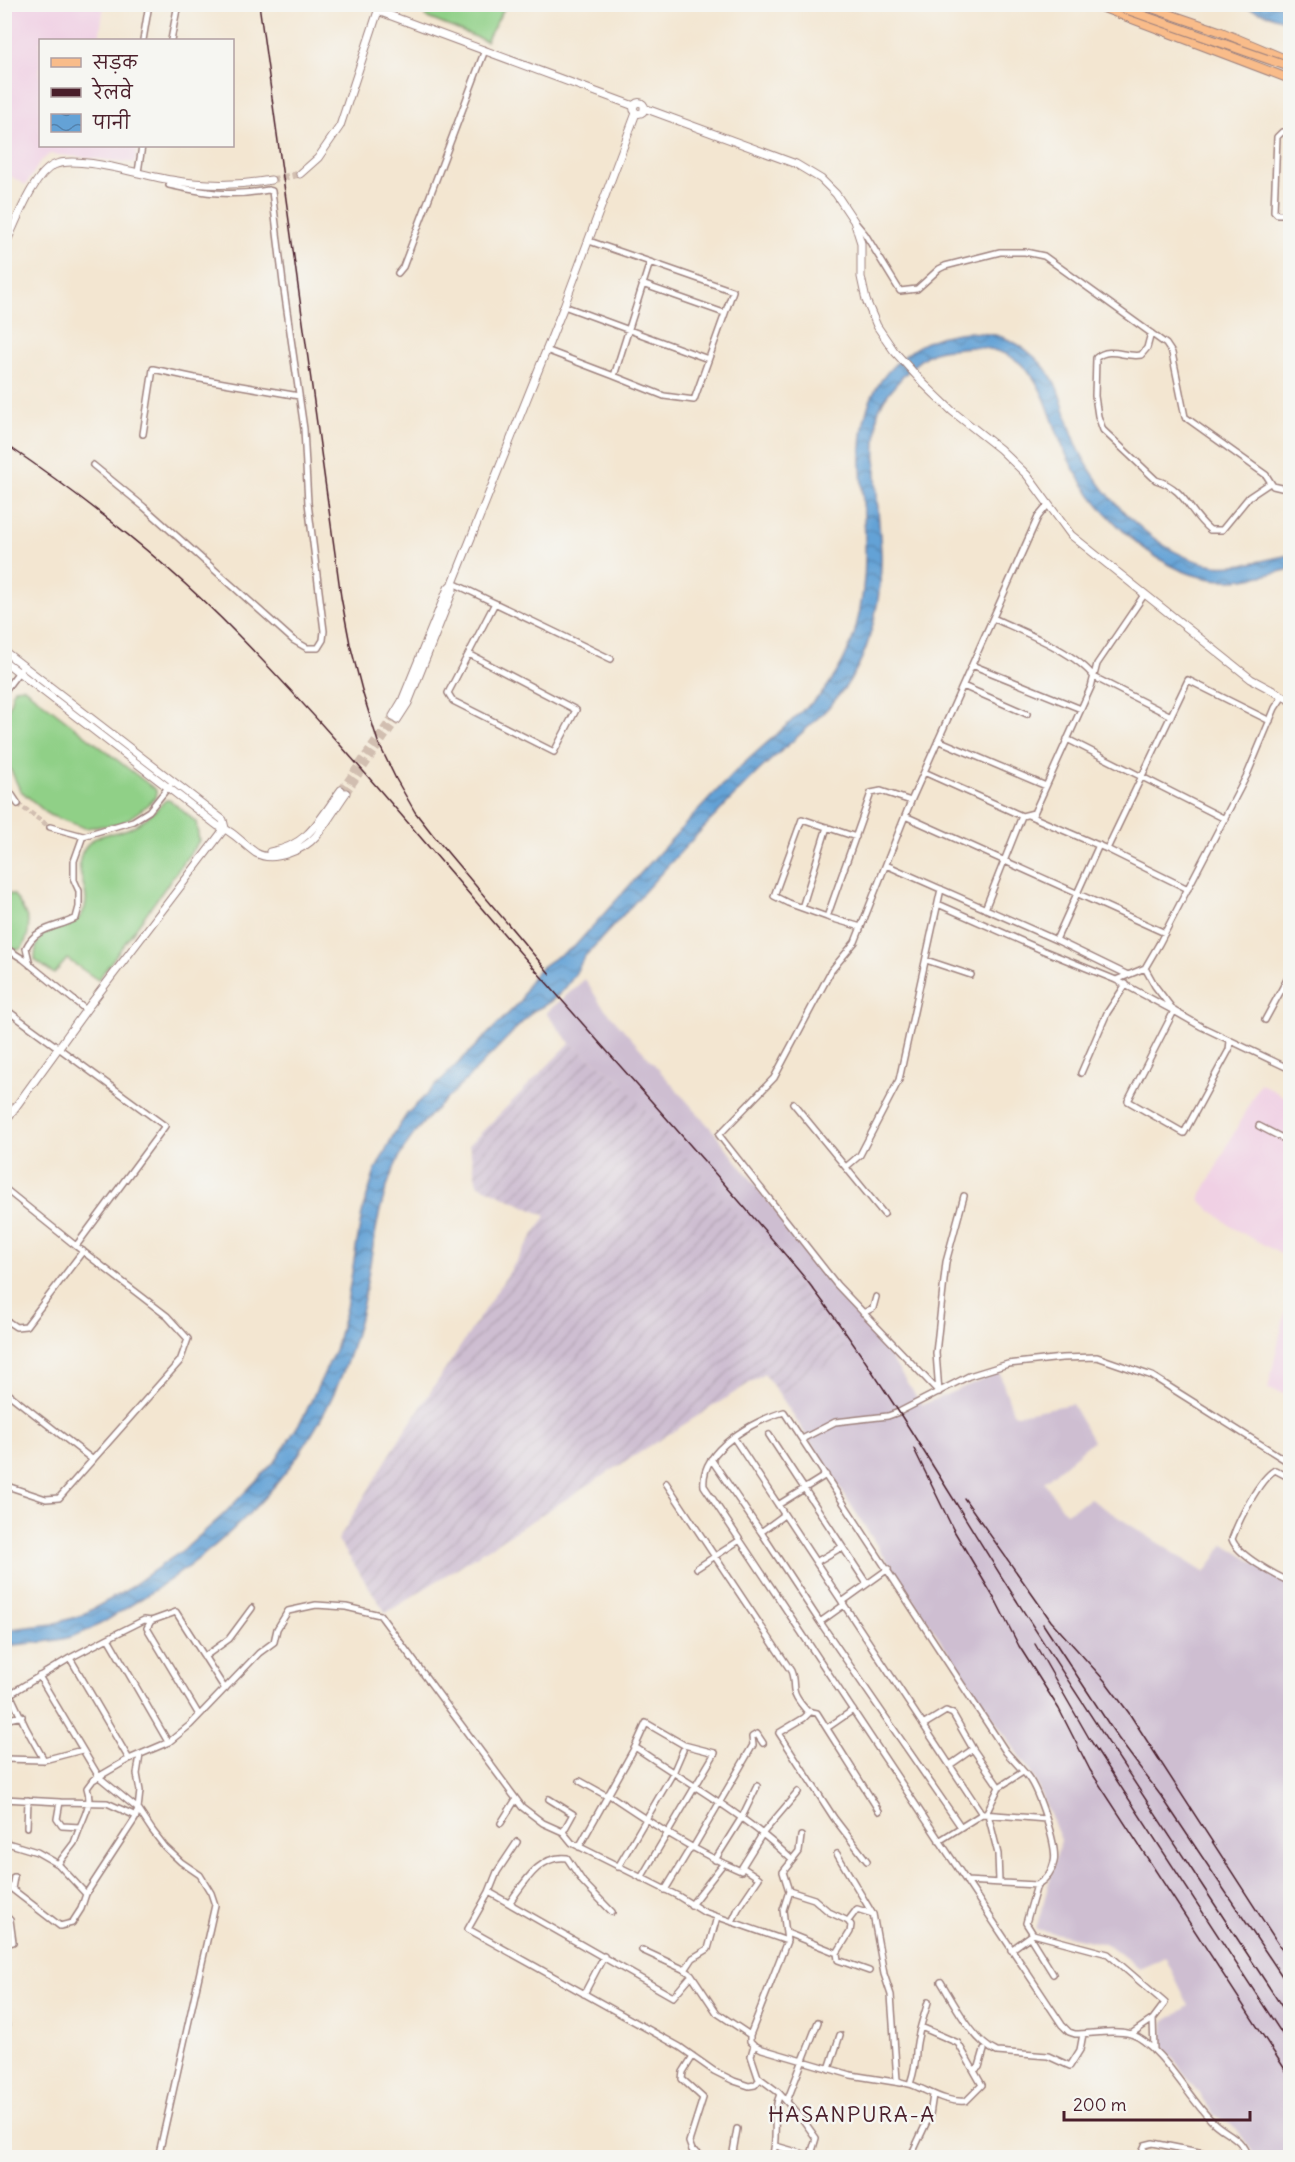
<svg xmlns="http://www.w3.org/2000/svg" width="1295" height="2162" font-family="Delius,'Playpen Sans Deva',sans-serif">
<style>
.built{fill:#f0d0e4}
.industrial{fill:url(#industrial-furrows)}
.railway{fill:#cebed1}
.grass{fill:#90d087;stroke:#6d7859;stroke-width:1.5}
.water{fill:url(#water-waves);stroke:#576080;stroke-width:1.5}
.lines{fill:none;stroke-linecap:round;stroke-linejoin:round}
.minor-tunnel{stroke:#d1beb0;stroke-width:5;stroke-dasharray:5 2.5;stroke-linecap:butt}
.tertiary-tunnel{stroke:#d1beb0;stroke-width:7;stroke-dasharray:7 3.5;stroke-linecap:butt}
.minor-casing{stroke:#9e827e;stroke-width:8}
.tertiary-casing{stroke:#9e827e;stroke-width:9}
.primary-casing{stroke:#9e827e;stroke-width:10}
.minor{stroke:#fff;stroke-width:5}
.tertiary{stroke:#fff;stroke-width:7}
.primary{stroke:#f9bc8a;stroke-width:8}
.rail{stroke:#4a1f2b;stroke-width:1.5}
.primary-bridge-casing{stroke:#9e827e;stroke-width:10;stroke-linecap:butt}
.primary-bridge{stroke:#f9bc8a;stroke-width:8}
.labels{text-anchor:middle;stroke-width:5;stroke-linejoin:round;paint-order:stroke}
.neighbourhood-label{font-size:22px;letter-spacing:1.5px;fill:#4a1f2b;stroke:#f6f6f2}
</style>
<defs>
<pattern id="industrial-furrows" width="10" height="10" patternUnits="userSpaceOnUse" patternTransform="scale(1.5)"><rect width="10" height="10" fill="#cebed1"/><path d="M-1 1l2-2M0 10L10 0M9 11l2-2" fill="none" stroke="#b2a3b4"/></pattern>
<pattern id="water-waves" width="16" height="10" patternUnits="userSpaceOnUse" patternTransform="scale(1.5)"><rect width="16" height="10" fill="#64a2d6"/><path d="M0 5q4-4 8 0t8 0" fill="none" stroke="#5483ae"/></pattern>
</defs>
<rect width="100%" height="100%" fill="#f6f6f2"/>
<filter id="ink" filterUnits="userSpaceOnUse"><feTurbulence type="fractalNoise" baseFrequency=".0167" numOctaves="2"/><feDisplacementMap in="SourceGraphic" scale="12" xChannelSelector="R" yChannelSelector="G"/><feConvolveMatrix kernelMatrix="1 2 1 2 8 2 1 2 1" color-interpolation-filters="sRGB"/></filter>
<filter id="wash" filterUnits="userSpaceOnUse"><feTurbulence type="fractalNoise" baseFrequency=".008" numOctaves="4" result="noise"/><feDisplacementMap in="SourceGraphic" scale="24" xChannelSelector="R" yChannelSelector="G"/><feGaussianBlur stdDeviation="1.35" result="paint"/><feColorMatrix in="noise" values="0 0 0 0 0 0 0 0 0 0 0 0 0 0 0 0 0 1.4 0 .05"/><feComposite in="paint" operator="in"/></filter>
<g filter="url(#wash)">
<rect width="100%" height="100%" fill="#f3e6d1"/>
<path class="built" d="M5 4 104 5 99 40H40V146H138L135 163 50 154 40 162 26 185 5 173Z
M1260 1083 1290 1100V1259L1233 1228 1199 1200Z
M1290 1290V1395L1268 1389Z"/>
<path class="industrial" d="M570 1043 617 1077 672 1138 798 1285 849 1351 780 1395 764 1374 386 1613 338 1540 397 1443 546 1216 477 1184 469 1145Z"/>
<path class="railway" d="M585 979 600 1003 714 1132 888 1354 922 1405 999 1372 1014 1415 1072 1404 1093 1441 1044 1482 1066 1513 1090 1499 1205 1573 1224 1544 1290 1585V2157H1254L1253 2153 1236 2128 1214 2115 1163 2044 1164 2022 1189 2006 1165 1957 1140 1969 1109 1945 1036 1929 1061 1840 1034 1778 885 1558 780 1395 848 1351 798 1285 617 1077 570 1043 546 1013Z"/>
<path class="grass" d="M429 5V4L506 5 486 41 425 17Z
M23 687 156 790V797L145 807 121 824 85 828 49 815 20 790 9 766 5 747V722L14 688Z
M166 800H170L196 822 199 841 98 980 67 959 54 974 35 960C35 916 66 939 82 914 97 890 63 866 91 841 101 833 114 834 125 830 142 824 153 812 166 800Z
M4 892 14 895C27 914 35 926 22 948L16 950 5 945Z"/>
<path class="water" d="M1246 4 1290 5V19L1287 21 1242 6Z
M968 332C978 333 989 333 999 336 1024 344 1049 366 1058 390 1065 410 1070 431 1079 450 1103 498 1159 557 1214 565 1238 568 1267 559 1290 555V569C1266 575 1237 583 1212 579 1152 571 1089 505 1065 452 1045 409 1043 357 984 348 976 347 968 347 960 348 954 349 947 349 942 350 925 352 909 369 898 382 891 390 882 400 878 412 876 421 877 432 876 442 874 479 879 515 881 552 882 581 877 614 868 642 850 699 806 728 764 766 748 781 732 798 717 814 671 860 629 910 584 957 572 983 559 1000 533 1011 511 1034 489 1057 466 1080 443 1103 417 1124 401 1154 371 1209 373 1274 356 1333 323 1451 241 1537 139 1600 116 1614 94 1631 67 1638 47 1643 25 1643 5 1646L4 1630 53 1624 82 1615 125 1591 187 1547 224 1514 277 1459 304 1416 335 1350 346 1308 362 1213 375 1171 394 1134 407 1114 521 1001C529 971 548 961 574 947 627 889 679 829 734 773 755 752 782 731 804 709 812 703 821 696 827 687 838 672 848 653 854 635 863 604 866 572 865 540 864 476 844 405 902 358 922 341 942 334 968 332Z"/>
</g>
<g filter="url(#ink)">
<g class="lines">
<path class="minor-tunnel" d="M18 804 50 827"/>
<path class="tertiary-tunnel" d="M271 180 300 174
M341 790 393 716
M346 793 397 720"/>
<defs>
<path id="minor" d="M143 40 149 4
M171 40 178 4
M1290 132H1282L1277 137 1274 211 1277 214H1290
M138 172 142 146
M855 222 865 234 900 291 917 289 939 269 945 266 1000 252H1025L1044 256 1166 344 1172 353 1185 417 1266 475 1273 486 1290 490
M398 273 403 267 485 50
M642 284 724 313
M564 306 708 359
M1151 333 1147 348 1141 355C1125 358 1110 346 1096 358L1095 396 1098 416 1103 430 1156 480C1186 489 1188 512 1210 530H1222L1249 497 1270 483
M546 350 614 376 650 262 589 241
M614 376 664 396 694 400 733 291 650 262
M143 434 153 369 195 378 299 396
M93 465 144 507 293 640 307 648H318L323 640 324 631 308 503 304 429 283 283 272 191 268 190C230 197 205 193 169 185
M453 583 611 659
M993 618C1021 631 1076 652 1094 677L1171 716
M469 654 576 710 554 752 453 701 448 693 495 603
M972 665 1081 709
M963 686 1027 714
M4 696 6 689 21 669
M1067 739 1225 819
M938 740 1046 786
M924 772 1022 816 1034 813 1091 687 1097 664 1144 595
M4 783 18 804
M1028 815 1107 849
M905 816 1165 933
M50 827 83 836 133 821 149 811 170 785
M886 865 1056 940 1128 975
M1188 889 1107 849 1188 680 1270 721
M938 904 1042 950 1116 980 1174 1011 1128 1101 1184 1133 1229 1050 1230 1041
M802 908 827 827
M985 909 1022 816
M827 917 788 903 774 896 802 819 856 837
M861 927 827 917 871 793 881 791 911 801
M1056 940 1099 845
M4 947 23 959 86 1010
M926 960 971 975
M30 965 26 948C36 926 58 928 76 918L79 907V891L74 880V861L83 836
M1145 968 1155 986 1174 1011 1202 1027 1290 1069
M1116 980 1145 968 1159 944 1247 775 1275 708 1283 696
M4 1008 165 1126 76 1246 4 1188
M1265 1020 1290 974
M1081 1073 1107 1013 1126 984
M793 1103 884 1214
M1259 1126 1290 1142
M846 1167 860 1155 899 1080 941 889
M863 1313 873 1308 876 1297
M4 1319 16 1327 26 1326 83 1251
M6 1392 93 1460
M939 1392 837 1285 719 1135 774 1078 831 971 855 942 911 801 1038 517 1048 505
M939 1392 936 1353 946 1262 964 1196
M769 1435 867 1584
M734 1438 982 1814 1046 1819
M802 1439 835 1422 888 1416 899 1412 969 1376 1008 1364 1062 1358 1097 1357 1152 1376 1290 1463
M711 1459 761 1532
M1290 1478 1275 1470C1259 1479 1238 1522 1232 1539 1237 1555 1275 1575 1290 1582
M666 1483 791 1671C794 1678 793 1683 794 1690 795 1698 802 1705 807 1711L817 1713 879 1811
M4 1485 46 1499 59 1498 180 1361 188 1339 167 1316 76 1246
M778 1505 826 1475
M784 1515 761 1532 820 1622 844 1605
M816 1562 842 1547
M697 1568 740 1540
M842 1602 888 1569
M151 1621 147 1628 199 1715
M820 1622 961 1827
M108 1638 144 1620 151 1621 176 1612 225 1689
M204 1657 229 1639 252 1608
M39 1676 99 1777 138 1809 135 1819 86 1894 58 1864 74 1843 80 1827
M810 1712 804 1718 779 1733 834 1818 867 1861
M4 1720 22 1716
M923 1725 946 1711 953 1714 973 1749 950 1765
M827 1728 853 1710
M635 1747C688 1784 745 1814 792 1860
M973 1749 999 1787 1023 1772
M140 1755 137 1774 140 1791 138 1809 152 1830 165 1847 181 1862 200 1875 211 1893 215 1905 158 2158
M4 1759 44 1760 82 1750
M129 1759 70 1658 108 1638 168 1742
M44 1760 26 1728 10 1694 70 1658
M580 1781 607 1796
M608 1794C651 1823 693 1851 741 1871L742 1867 759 1878 738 1909 732 1922
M4 1799 60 1802
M549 1799 573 1814 563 1832
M986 1814 999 1787
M988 1814 998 1854 999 1882
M136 1816 107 1803 60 1802 57 1819 62 1826 80 1827C86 1812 92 1803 87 1788L93 1780 129 1759 169 1742 190 1725 259 1653 274 1642 277 1629 288 1611 316 1605 346 1607 380 1615 522 1807 543 1823 563 1832 572 1843 678 1896 704 1912 787 1941
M501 1823 516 1799
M27 1827 28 1800
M801 1836 799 1852 783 1872 789 1891 783 1910 787 1941 750 2035V2041L754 2045 751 2056 758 2077 778 2092 803 2120 816 2138 810 2158
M939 1841 982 1814
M4 1842 37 1852 58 1864
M579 1847 635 1747 646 1723 684 1745 715 1753 641 1878
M693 1848 753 1745 752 1737 757 1734 763 1743
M837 1854 872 1913
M715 1860 742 1817 757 1786
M618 1867 673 1773 683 1750
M742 1867 763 1833 798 1792
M14 1877 12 1889 60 1926 72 1923 81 1909 86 1894
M966 1881 1037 1885C1045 1880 1052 1872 1054 1862 1058 1847 1038 1790 1028 1777 1021 1768 1013 1760 1006 1752L784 1412C755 1420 700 1450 704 1486L1062 2025 1069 2032 1075 2034C1092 2034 1114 2029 1131 2034 1160 2044 1188 2097 1210 2119 1224 2135 1241 2134 1248 2158
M665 1890 691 1847
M789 1891 814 1899 829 1912 848 1921 851 1925 850 1932 837 1953
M489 1892 497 1872 517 1842
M512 1904 510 1902C524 1883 540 1854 567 1858L583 1882 612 1912
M691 1905 723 1864
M4 1914 10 1920 13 1942 4 1944
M848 1921 857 1909 873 1914 884 1974 891 1995 897 2080C903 2084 909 2083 915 2086 932 2093 947 2103 966 2101L982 2085 958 2043 921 2027
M787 1933 837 1953 838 1960 869 1971
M1033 1934 1026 1923 1037 1885
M1030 1937 1053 1974
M642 1950 685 1970 691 1974 717 2013 750 2035
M1011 1950 1033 1934 1108 1954 1165 2003 1153 2019 1131 2034
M685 1970 693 1958 708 1949 717 1917
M691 1976 673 1997 489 1892 468 1929 680 2047 714 2071 734 2081 749 2086 755 2085 760 2079
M941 1982C954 2003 974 2043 997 2052L1048 2056 1070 2066 1080 2050 1083 2034
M584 1994 604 1956
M4 2002V2021
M1153 2019 1154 2050
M6 2021 7 2038
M754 2045 762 2049 851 2075 901 2083
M693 2056 683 2072 682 2079 703 2098 689 2142 692 2150 705 2158
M829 2069 840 2035
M974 2070 979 2067 984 2050
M910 2084C914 2072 916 2063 916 2051 917 2034 924 2017 928 2002
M787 2101 818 2022
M776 2146 811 2156
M732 2158 737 2129
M772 2158C779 2137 771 2114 780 2094
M910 2158 930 2115 933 2095
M1140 2158 1145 2145 1153 2143 1229 2158"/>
<path id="tertiary" d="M633.5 108a5.5 5.5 0 1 1 11 0a5.5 5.5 0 1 1-11 0Z
M644 108 796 164 821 179 836 194 854 221 861 243V277L866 300 877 326 894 351 924 384 952 411 1000 449 1027 475 1071 535 1251 679 1290 700
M300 174 318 158 340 126 378 11 634 106
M4 247C15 226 32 175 54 165 78 154 143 176 171 180 205 186 237 186 271 180
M4 651 223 820 225 828
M4 661 218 826C232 830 244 845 256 853 273 863 304 850 316 836 327 823 336 807 346 793
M393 716 402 701 448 588 453 583
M397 720 408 703 453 590V583L564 306 636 113
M270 852C308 846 320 819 341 790
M4 1123 86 1010 225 828"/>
<path id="primary" d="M1093 4 1290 79
M1140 4 1219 31 1290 61"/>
</defs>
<use href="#minor" class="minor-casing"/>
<use href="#tertiary" class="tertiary-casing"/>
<use href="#primary" class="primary-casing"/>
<use href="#minor" class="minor"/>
<use href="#tertiary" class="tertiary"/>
<use href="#primary" class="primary"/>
<path class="rail" d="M259 4 341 597 350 644 363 694 378 742 396 779 415 812 433 835 550 974
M4 443C88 500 168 563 238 635 339 738 429 849 524 957 617 1064 713 1168 804 1277 880 1374 942 1482 1008 1587 1100 1732 1196 1875 1290 2019
M914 1449 953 1529 997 1603 1019 1646 1059 1709 1090 1770 1290 2077
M964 1498 1051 1621 1105 1681 1129 1713 1290 1962
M1043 1624 1118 1738 1164 1800 1290 1988
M1035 1644 1089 1738 1290 2046"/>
<defs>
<path id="primary-bridge" d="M1111 4 1290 67"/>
</defs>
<use href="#primary-bridge" class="primary-bridge-casing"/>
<use href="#primary-bridge" class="primary-bridge"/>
</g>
</g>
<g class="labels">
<g class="neighbourhood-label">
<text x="852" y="2122">HASANPURA-A</text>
</g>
</g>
<rect width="1295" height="2162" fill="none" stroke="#f6f6f2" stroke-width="24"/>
<rect x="39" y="39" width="195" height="108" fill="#f6f6f2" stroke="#b1a0a2" stroke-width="1.5"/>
<rect x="51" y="58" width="30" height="9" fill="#f9bc8a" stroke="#b1a0a2" stroke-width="1.5"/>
<text x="93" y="69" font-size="18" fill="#4a1f2b">सड़क</text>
<rect x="51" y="88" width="30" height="9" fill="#4a1f2b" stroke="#b1a0a2" stroke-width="1.5"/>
<text x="93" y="99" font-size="18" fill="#4a1f2b">रेलवे</text>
<rect x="51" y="114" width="30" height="18" fill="url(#water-waves)" stroke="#b1a0a2" stroke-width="1.5"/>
<text x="93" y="129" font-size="18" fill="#4a1f2b">पानी</text>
<path d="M1064 2111v9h186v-9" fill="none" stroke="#4a1f2b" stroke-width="3"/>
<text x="1073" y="2111" font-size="18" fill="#4a1f2b" stroke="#f6f6f2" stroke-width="4.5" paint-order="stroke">200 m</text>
</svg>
